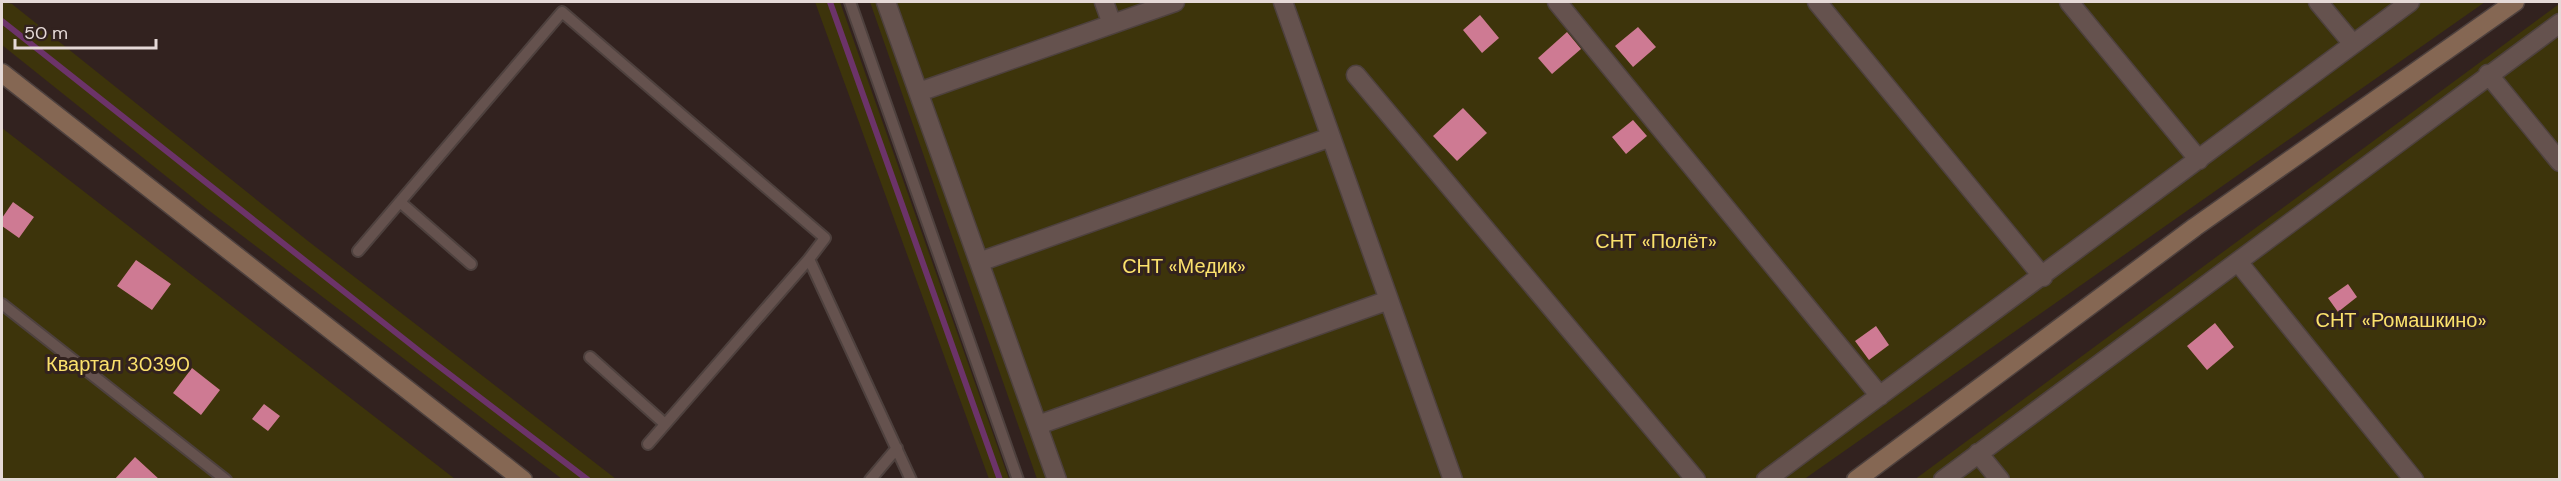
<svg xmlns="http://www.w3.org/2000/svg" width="2561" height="481" font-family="'DM Sans',sans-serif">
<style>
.green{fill:#3d340b}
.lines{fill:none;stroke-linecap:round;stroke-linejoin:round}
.stream{stroke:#6c3369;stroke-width:6}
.building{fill:#ce7a93}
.lane-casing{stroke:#4e413e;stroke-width:14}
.street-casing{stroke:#4e413e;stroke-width:21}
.secondary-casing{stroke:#4e413e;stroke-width:21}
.lane{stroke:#65524e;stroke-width:10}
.street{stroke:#65524e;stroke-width:18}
.secondary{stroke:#856753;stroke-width:18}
.labels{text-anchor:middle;stroke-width:6;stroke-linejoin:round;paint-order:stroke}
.park-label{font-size:20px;fill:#fbe16c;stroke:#32221f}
</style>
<rect width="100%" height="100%" fill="#32221f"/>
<path class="green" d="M2 2 12 4 308 241 616 479H562L207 209 2 45Z
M815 2H840L1009 479H989Z
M870 2H2485L1803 480 1037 479Z
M2559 4V479L1914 480Z
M2 128 455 479H2Z"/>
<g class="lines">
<path class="stream" d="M830 2 1000 480
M2 21 423 354 588 480"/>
</g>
<path class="building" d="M1480 15 1499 38 1482 53 1463 30Z
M1638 27 1656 47 1633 67 1615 46Z
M1567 32 1581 49 1552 74 1538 58Z
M1463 108 1487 133 1457 161 1433 136Z
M1633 120 1647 136 1626 154 1612 137Z
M13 202 34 217 19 238 2 226V218Z
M136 260 171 284 152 310 117 286Z
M2348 284 2357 297 2338 312 2328 298Z
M2215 323 2234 347 2207 370 2187 346Z
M1876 326 1889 345 1869 360 1855 341Z
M192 368 220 390 201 415 173 393Z
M264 404 280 416 268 431 252 419Z
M135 457 160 480H114Z"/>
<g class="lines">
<defs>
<path id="lane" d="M850 2 1018 480
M400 202 471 264
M358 251 562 12 825 238 809 259 911 480
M2 304 226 480
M590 357 665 424
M648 444 809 259
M870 480 897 448"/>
<path id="street" d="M886 2 1057 480
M1104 2 1112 24
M1283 2 1453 480
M1557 2 1880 396
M1817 2 2043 277
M2069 2 2199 160
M2318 2 2353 44
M2488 74 2560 162
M1356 75 1696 480
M919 92 1175 2
M979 262 1331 137
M2238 262 2414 480
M1038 425 1389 300
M1978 453 2000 480
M1766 480 2410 2
M1943 480 2560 23"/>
<path id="secondary" d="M2 73 523 480
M1856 480 2195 227 2515 2"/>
</defs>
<use href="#lane" class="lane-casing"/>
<use href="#street" class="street-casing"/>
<use href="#secondary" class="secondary-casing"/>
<use href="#lane" class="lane"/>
<use href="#street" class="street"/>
<use href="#secondary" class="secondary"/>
</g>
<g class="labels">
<g class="park-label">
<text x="1656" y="248">СНТ «Полёт»</text>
<text x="1184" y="273">СНТ «Медик»</text>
<text x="2401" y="327">СНТ «Ромашкино»</text>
<text x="118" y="371">Квартал 30390</text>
</g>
</g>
<rect width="2561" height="481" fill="none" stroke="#e5d9d7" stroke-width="6"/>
<path d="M15 39v9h141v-9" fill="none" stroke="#e5d9d7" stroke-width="3"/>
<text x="24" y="39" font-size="18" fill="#e5d9d7" stroke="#32221f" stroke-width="4.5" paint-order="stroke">50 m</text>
</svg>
